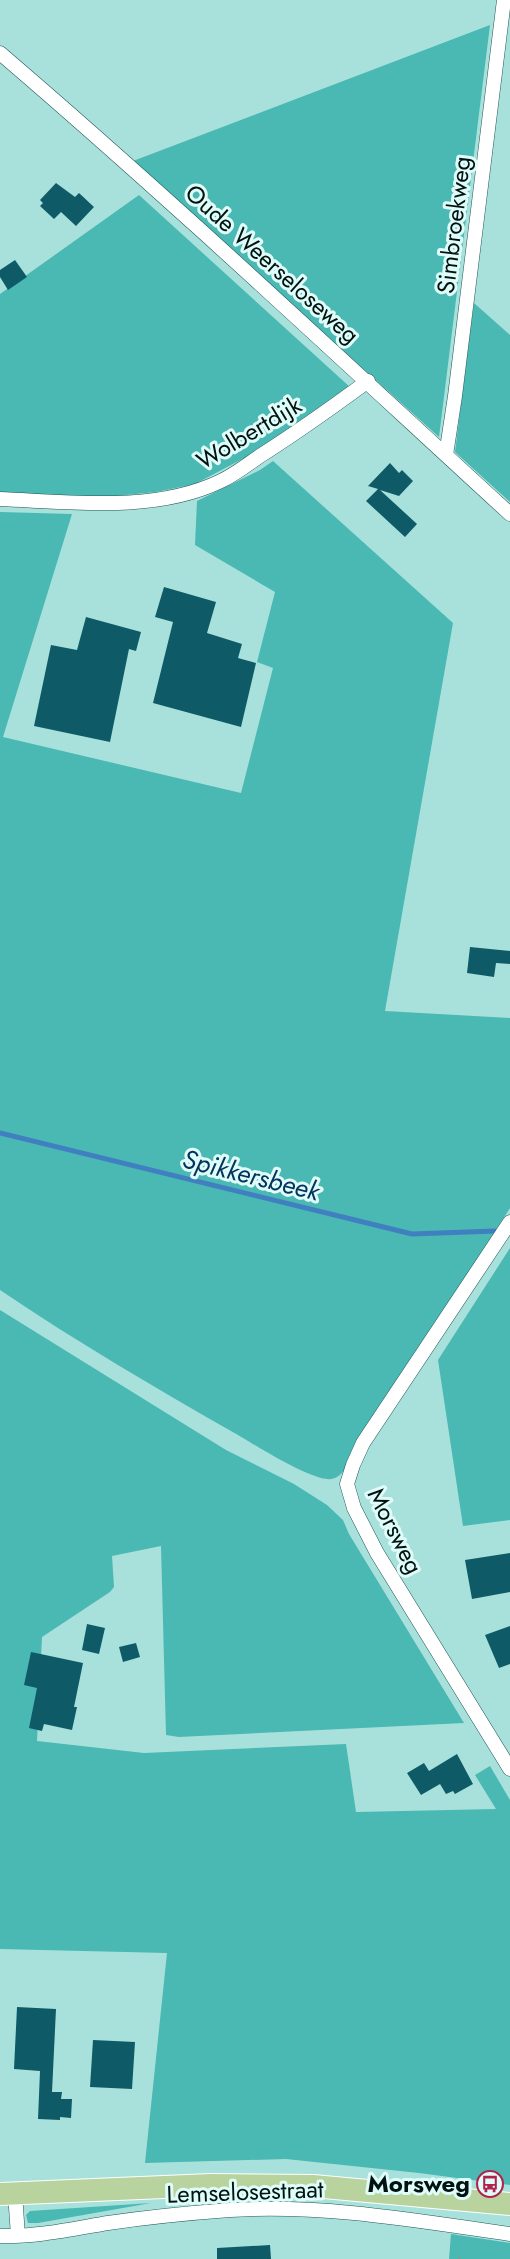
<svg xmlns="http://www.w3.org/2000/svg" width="510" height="2259" font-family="Jost,sans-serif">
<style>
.green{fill:#4ab8b3}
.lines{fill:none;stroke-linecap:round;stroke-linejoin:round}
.stream{stroke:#4080c0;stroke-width:5}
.building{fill:#0e5b67}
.minor-casing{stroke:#205855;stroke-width:15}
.primary-casing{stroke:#fff;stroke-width:24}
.path{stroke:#74a29e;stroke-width:3;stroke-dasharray:4.5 4.5;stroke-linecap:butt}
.minor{stroke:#fff;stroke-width:14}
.primary{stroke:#b9d39e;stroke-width:22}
.labels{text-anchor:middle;stroke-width:6;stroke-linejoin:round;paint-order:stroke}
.street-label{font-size:24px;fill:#001312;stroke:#e0fcf9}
.poi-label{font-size:24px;font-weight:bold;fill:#001312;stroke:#e0fcf9;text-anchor:end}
.water-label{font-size:26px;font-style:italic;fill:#03345e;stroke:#e0fcf9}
</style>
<rect width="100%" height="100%" fill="#a8e1dc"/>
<path class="green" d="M490 25 439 437 133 161Z
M139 195 351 388 248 456 195 484 156 492 116 496 55 497 0 494V294Z
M474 303 510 335V502L455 452Z
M273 461 453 623 385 1011 510 1018V1208L352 1452C348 1463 344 1477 331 1479 313 1482 255 1445 238 1435 157 1389 77 1342 0 1290V512L72 514 3 737 241 793 273 668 257 662 275 592 195 545 197 501 260 470Z
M510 1248V1520L463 1526 438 1360Z
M0 1310 226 1450 294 1484 327 1505 343 1520 349 1534 464 1723 179 1737 166 1735 161 1546 112 1556 114 1587 110 1592 42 1637 37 1741 144 1753 346 1744 356 1812 496 1809 475 1775 490 1766 510 1800V2185L419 2173 286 2159 145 2163 167 1953 0 1949Z
M151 2203 38 2223H28L26 2215 30 2211Z
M451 2234 510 2243V2259H449Z"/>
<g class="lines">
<path class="stream" d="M0 1133 412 1234 495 1231"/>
</g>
<path class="building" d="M56 183 75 197 79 193 94 207 76 226 61 212 54 219 40 206 43 203 40 200Z
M15 260 27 277 8 290 0 277V270Z
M390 463 399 473 402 470 413 481 399 496 380 490 417 524 405 537 366 501 378 489 368 486Z
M164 587 216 602 207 633 242 644 238 658 256 663 241 727 153 703 173 622 155 617Z
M86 617 141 632 136 651 129 649 110 742 34 726 51 645 77 650Z
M470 947 510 951V964L496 963 494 977 467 973Z
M510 1553V1592L472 1599 465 1560Z
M87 1624 105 1628 99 1654 82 1650Z
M510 1626V1664L499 1668 485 1635Z
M136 1643 140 1657 123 1662 119 1647Z
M31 1652 83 1663 74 1707H77L72 1730 44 1724 42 1731 29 1728 37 1688 24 1685Z
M457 1754 473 1784 455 1794 453 1791 446 1794 440 1784 421 1795 407 1773 424 1763 429 1771Z
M17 2007 56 2009 52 2092H62L61 2099H72L71 2118 60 2117V2120L38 2119 40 2071 14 2069Z
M93 2040 135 2042 132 2089 90 2087Z
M270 2245 271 2259H217V2248Z"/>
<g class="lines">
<defs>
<path id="minor" d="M0 53C174 202 341 359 510 514
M446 455 455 396 504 0
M0 499C71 502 155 513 221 481 236 474 249 463 263 454 299 431 334 406 368 381
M510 1222 363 1443 353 1465 347 1484 354 1508 377 1553 510 1769
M15 2193 18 2236
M0 2236C36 2237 72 2229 108 2223 149 2217 189 2213 230 2210 324 2204 418 2221 510 2234"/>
<path id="primary" d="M0 2194 211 2185 313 2186 510 2204"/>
</defs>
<use href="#minor" class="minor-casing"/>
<use href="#primary" class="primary-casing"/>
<path class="path" d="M458 2259H461"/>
<use href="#minor" class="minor"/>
<use href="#primary" class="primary"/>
</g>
<defs>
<symbol id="bus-ring" viewBox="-11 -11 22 22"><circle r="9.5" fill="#e0fcf9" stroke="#b2214b" stroke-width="1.5"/><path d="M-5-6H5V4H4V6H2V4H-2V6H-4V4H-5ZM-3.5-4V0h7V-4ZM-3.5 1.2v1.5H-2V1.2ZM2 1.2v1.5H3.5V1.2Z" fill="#b2214b"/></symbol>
</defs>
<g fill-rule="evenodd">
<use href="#bus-ring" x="475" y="2169" width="30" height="30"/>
</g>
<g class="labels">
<g class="street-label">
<text transform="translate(454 225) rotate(-83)" y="8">Simbroekweg</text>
<text transform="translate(272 264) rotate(42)" y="8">Oude Weerseloseweg</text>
<text transform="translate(249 433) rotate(-31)" y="8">Wolbertdijk</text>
<text transform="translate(395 1531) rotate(63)" y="8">Morsweg</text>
<text transform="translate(245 2192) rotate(-2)" y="8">Lemselosestraat</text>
</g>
<g class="poi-label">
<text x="470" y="2192">Morsweg</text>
</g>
<g class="water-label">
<text transform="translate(251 1175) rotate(14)" y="9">Spikkersbeek</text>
</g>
</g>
</svg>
